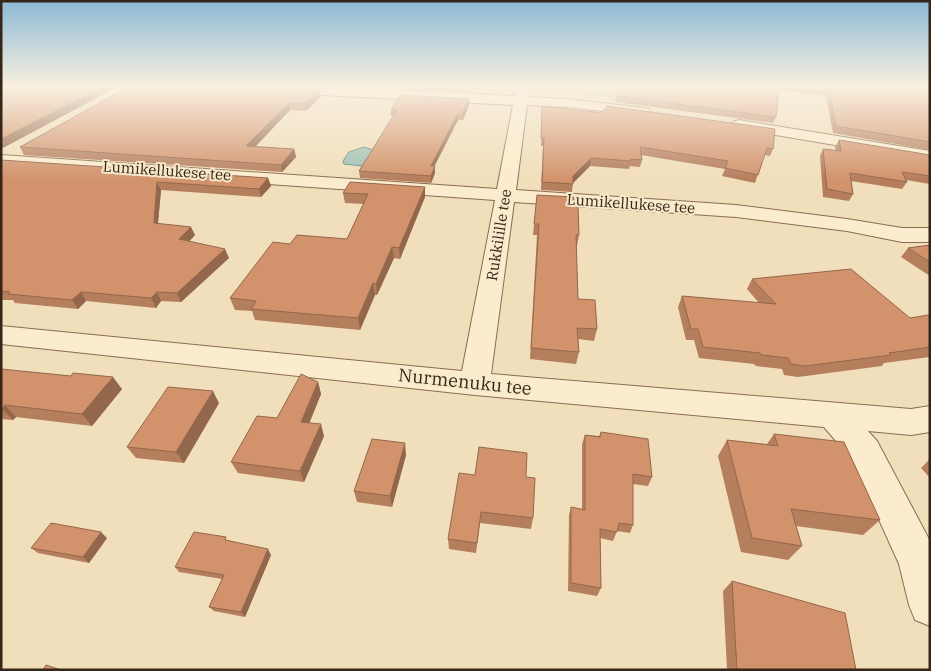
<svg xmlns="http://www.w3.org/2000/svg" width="931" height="671" font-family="'IBM Plex Serif',serif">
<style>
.green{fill:#c9cf8d}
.water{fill:#9fc1b5;stroke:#668e83}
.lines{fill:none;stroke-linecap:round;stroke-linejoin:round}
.minor-casing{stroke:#886d53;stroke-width:2}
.minor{fill:#fbeccd;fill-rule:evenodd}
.wall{fill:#b57e5d}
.shaded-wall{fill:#93674c}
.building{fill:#d2936c;stroke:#93674c}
.labels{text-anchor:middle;stroke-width:4;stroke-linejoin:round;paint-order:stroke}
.far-street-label{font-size:15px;fill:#362619;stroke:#f8e9ca}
.street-label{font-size:18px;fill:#362619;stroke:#f8e9ca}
</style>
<rect width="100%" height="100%" fill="#f1deba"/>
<path class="green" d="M531 86H627L617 98 531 92Z"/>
<path class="water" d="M364 147 374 150 375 153 362 166 344 164 343 161 349 152Z"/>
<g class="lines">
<defs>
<path id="minor" d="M216 86H304L514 96 516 86H530L528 97 568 99 644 108 649 109 651 112 649 115 644 116 568 107 527 105 516 190 736 205 847 219 902 228H930V242H902L847 231 736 217 514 202 491 374 911 409 930 406V432L911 435 868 431 877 441 930 541V626L915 620 909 605 899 564 852 460 824 427 475 395 1 344V326L462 371 495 200 1 165V155L497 189 513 105 223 90Z
M739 120 930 151V161L733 128 731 125 733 122Z"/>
</defs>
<use href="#minor" class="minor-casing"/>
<use href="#minor" class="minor"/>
</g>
<path class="wall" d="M408 86H476L474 92 408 89Z
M624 86H930V150L833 133 826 96 779 90 776 117 773 123 615 102 616 96Z
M319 90 320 97 306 111 290 110 255 147 294 149 296 157 282 172 24 155 20 147Z
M469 99V105L463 120H458L434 166 435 173 431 183 360 178 359 171 394 116H391V110Z
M542 106 773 149 770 156 764 155 755 183 722 176 725 169 641 155 642 160 640 167 630 166 629 169 590 166 573 183 572 192 541 190 543 146H541Z
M839 140 930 155V184L906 180 907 182 902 189 851 181 853 194 849 201 823 197 820 156 823 149 836 151 835 147Z
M1 160 268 178 271 186 261 197 161 190 158 224 195 235 189 241 229 258 181 302 161 301 156 308 86 301 78 309 15 303 13 300H1Z
M425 187V197L400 259 394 258 377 295H375L360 330 255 320 252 311 235 310 230 298 290 244 347 239 364 204 345 203 343 193Z
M537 195 574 204 579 235 577 246H576L578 299 597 329 594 341 578 339 579 352 576 364 530 359 537 235H533Z
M930 245V276L901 257 908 248Z
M752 279 910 318 930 316V357L884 363 882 366 798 377 784 375 782 369 756 366 754 364 699 358 694 340H686L678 307 682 296 759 303 747 289Z
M1 369 122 389 92 426 16 417 13 420 1 419Z
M318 382 321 394 309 423 324 436 304 482 238 473 231 462 277 418Z
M219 403 184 463 136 458 127 447Z
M601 432 652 477 648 486 633 484V525L630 533 617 531 613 541 600 538 601 588 597 596 568 591 569 515 571 507 582 509V444L585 435 599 436Z
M774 434 880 520 863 535 796 526 802 546 788 560 741 552 718 456 727 440 767 444Z
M406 455 392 507 357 502 354 491Z
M930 459V478L921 468Z
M475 475 526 477 533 518 531 529 480 523 476 553 449 549 448 539Z
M107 538 89 563 38 553 31 548Z
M228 540 271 555 245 617 214 611 209 607 222 579 179 572 175 567Z
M732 581 856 670H727L723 591Z"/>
<path class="shaded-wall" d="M104 86H119L1 149V139Z
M319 90 320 97 306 111 304 104Z
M469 99V105L463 120 462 114Z
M289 103 290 110 248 154 246 146Z
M458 113V120L431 173V166Z
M294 149 296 157 282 172 281 165Z
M591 158 590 166 572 184 573 176Z
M435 166V173L431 183V176Z
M268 178 271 186 261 197 259 189Z
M157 182 161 190 157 232 154 223Z
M425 187V197L400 259 399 248Z
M191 227 195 235 183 248 179 239Z
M392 247 394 258 377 295 376 284Z
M225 249 229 258 181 302 177 293Z
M373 283 375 295 360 330 358 318Z
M81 292 86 301 78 309 72 300Z
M157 292 161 301 156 308 151 298Z
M113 377 122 389 92 426 82 414Z
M318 382 321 394 305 434 301 422Z
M213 391 219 403 184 463 176 452Z
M5 405 16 417 13 420 2 409Z
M321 424 324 436 304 482 300 471Z
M405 443 406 455 392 507 390 496Z
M101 532 107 538 89 563 83 557Z
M268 549 271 555 245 617 241 612Z"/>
<path class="building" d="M1 86H104L1 139Z
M130 86H231L319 90 304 104 289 103 246 146 294 149 281 165 20 147Z
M432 86H475L474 88Z
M624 86H779L776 117 616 96Z
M797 86H930V142L836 126 829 90Z
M400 95 469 99 462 114 458 113 431 166H435L431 176 359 171 397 110H391Z
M542 106 602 113 607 106 775 129 773 149 767 148 758 175 725 168 728 161 640 147 642 160 631 159V161L591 158 573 176V184L542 182 544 138H541Z
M839 140 930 155V176L902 172 907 182 850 173 853 194 827 189 823 149 841 151Z
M1 160 268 178 259 189 157 182 154 223 191 227 179 239 225 249 177 293 157 292 151 298 81 292 72 300 8 294 10 292 1 291Z
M350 182 425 187 399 248 392 247 376 284 373 283 358 318 251 309 256 301 230 298 273 242 290 244 297 235 347 239 368 194 343 193Z
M537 195 574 197V204L578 205 579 235H576L578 299 595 300 597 329 577 328 579 352 531 348 539 224H534Z
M930 245V262L908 248Z
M851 269 910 318 928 315 930 316V347L889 353 891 355 805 366 791 364 788 358 762 355 760 353 703 347 698 329H691L682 296 776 304 752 279Z
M1 369 71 376 73 373 113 377 82 414 5 405 2 409 1 408Z
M301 374 318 382 301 422 321 424 300 471 231 462 257 416 277 418Z
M168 387 213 391 176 452 127 447Z
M601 432 648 439 652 477 633 474V525L619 523 617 532 600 529 601 588 571 583V507L585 510V435L600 437Z
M774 434 844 442 880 520 791 509 802 546 752 538 727 440 778 446Z
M372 439 405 443 390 496 354 491Z
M479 447 527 453 526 477 535 478 533 518 481 512 477 543 448 539 459 473 475 475Z
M51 523 101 532 83 557 31 548Z
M194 532 226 537 225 540 268 549 241 612 209 607 224 575 175 567Z
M732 581 845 613 856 670H737Z
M46 665 61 670H43Z"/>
<linearGradient id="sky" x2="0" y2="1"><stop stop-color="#8bb9d4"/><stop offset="0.48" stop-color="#f9f0e0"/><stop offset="1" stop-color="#f9f0e0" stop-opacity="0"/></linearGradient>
<rect width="931" height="180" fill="url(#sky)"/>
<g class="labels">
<g class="far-street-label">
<text transform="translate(167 171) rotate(4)" y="5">Lumikellukese tee</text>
<text transform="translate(631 204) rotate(4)" y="5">Lumikellukese tee</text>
<text transform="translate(499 235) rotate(-81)" y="5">Rukkilille tee</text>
</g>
<g class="street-label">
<text transform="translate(465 382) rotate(6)" y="6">Nurmenuku tee</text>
</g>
</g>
<rect width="931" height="671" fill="none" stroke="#362619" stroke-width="5"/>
</svg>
